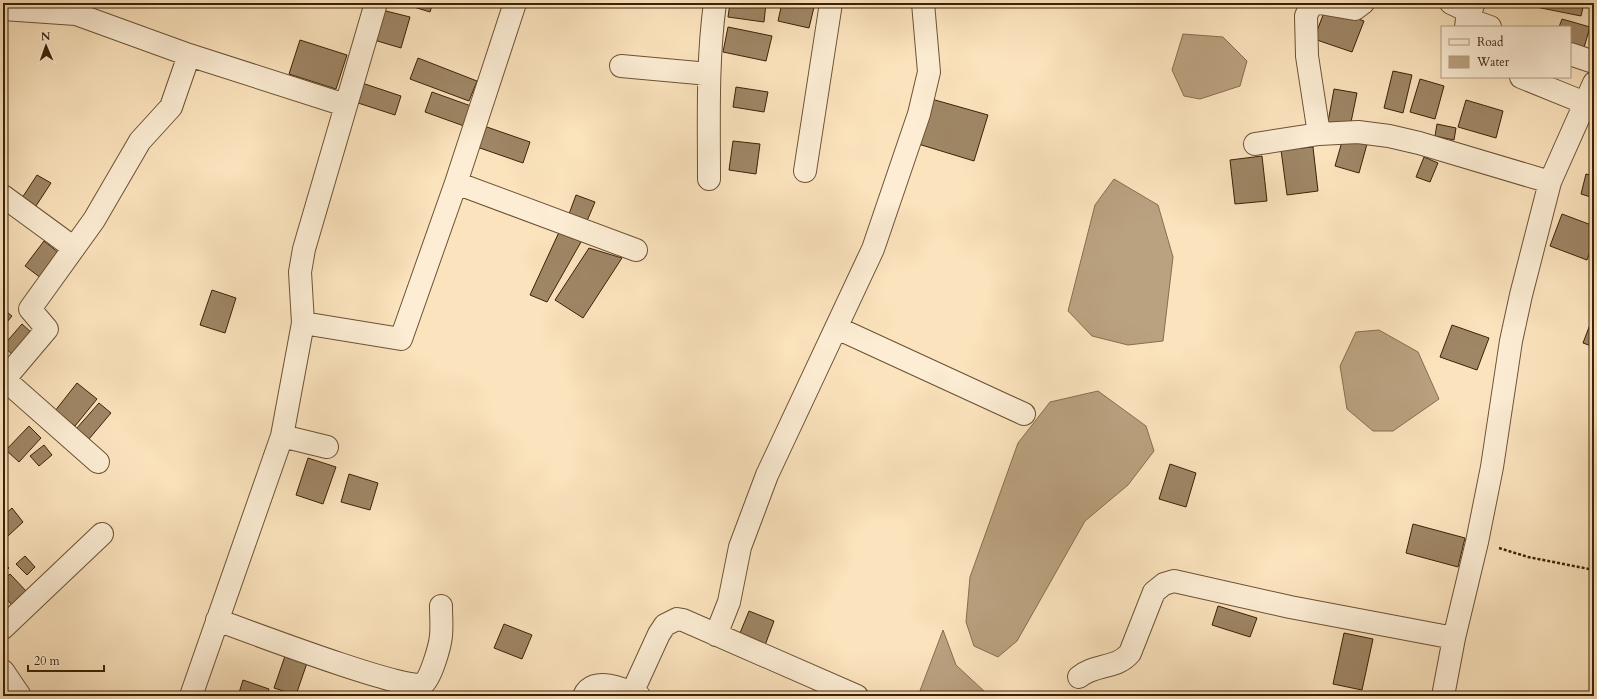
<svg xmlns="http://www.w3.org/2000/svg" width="1597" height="699" font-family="Cardo,serif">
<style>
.water{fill:#baa17f;stroke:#886e4f}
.building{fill:#9f8665;stroke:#3c2206}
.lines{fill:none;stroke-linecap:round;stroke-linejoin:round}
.street-casing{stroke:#6c5234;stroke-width:24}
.path{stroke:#3c2206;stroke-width:2.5;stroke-dasharray:3 2;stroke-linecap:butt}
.street{stroke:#fcedd4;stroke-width:22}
</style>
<rect width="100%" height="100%" fill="#fbe3bd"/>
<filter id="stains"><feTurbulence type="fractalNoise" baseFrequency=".005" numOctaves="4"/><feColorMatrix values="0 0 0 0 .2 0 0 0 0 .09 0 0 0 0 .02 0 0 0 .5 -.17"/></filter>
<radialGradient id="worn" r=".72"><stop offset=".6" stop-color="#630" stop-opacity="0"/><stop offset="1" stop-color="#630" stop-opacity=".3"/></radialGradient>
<path class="water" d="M1183 34 1223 37 1247 61 1240 86 1200 99 1184 96 1172 70Z
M1114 179 1158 205 1173 257 1163 341 1128 345 1092 336 1068 311 1095 205Z
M1379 330 1418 352 1439 399 1393 431H1373L1347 409 1340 366 1356 332Z
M1098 391 1146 426 1154 451 1128 485 1085 521 1017 641 998 657 974 646 966 622 970 577 1018 443 1050 402Z
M943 630 956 665 984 691V696H918Z"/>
<path class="building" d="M401 3H433L430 12Z
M730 3H766L764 22 728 17Z
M782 3H815L809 28 778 21Z
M1537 3H1584L1581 16 1536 7Z
M1326 7 1364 21 1352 52 1314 39Z
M382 10 410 17 401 48 374 40Z
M1562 19 1590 27 1583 51 1570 47V27H1559Z
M728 27 772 36 766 61 723 52Z
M300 40 347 55 336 89 289 74Z
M418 58 477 81 469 101 410 79Z
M1393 71 1412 75 1403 113 1384 108Z
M1420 79 1444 86 1435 119 1410 112Z
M362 83 401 96 395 115 355 102Z
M736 87 768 92 764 112 733 107Z
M1334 89 1357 93 1350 127 1328 122Z
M432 92 471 106 464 126 425 112Z
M928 98 988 115 974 161 915 143Z
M1466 100 1503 111 1496 138 1458 127Z
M1437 124 1456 128 1454 140 1435 136Z
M484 126 530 142 523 163 477 147Z
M1343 138 1367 144 1359 173 1335 166Z
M733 141 760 144 756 174 729 170Z
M1313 147 1318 191 1287 195 1281 150Z
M1262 156 1267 201 1235 204 1230 160Z
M1424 157 1438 163 1430 182 1416 177Z
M1586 174 1594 176V198L1581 194Z
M37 175 51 183 34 209 20 201Z
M576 195 595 202 587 221 569 214Z
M1562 214 1594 226V241L1587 260 1550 246Z
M560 230 581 242 547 302 530 295Z
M44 241 59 253 41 278 25 266Z
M589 248 622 258 583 318 555 300Z
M212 290 236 298 225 333 200 325Z
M3 309 12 316 3 327Z
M1594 314V347L1583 343Z
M22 324 33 334 14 356 3 346Z
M1452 325 1489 338 1477 370 1440 357Z
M77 383 97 399 75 426 55 411Z
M99 403 111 413 89 439 76 429Z
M29 426 41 438 19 462 6 450Z
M44 445 52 455 39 466 30 456Z
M308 458 336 467 323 504 296 495Z
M1170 464 1196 473 1186 507 1159 499Z
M349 474 378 483 370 510 341 502Z
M12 508 23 522 8 536 3 531V516Z
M1413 524 1465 538 1458 567 1406 553Z
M25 556 35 567 27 575 16 564Z
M3 562 9 568 3 573Z
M10 574 27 592 12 605 3 595V580Z
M1218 606 1257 618 1250 637 1212 625Z
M749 611 774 621 764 648 738 638Z
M504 624 532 635 522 659 494 648Z
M1344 633 1373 639 1362 690 1333 684Z
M285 656 307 663 296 695 274 688Z
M243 680 269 689 267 696H238Z"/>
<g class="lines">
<defs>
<path id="street" d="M1451 3 1470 12
M3 9 76 14 189 55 345 105
M1467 19 1490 27
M1466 27 1467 19 1474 3
M1570 54 1594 62
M621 66 709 74
M1521 77 1585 103
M1319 134 1307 56 1306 16 1309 9 1314 4 1320 3 1355 9 1363 3
M1255 144 1319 134 1358 132 1389 136 1419 143 1550 182
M805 171 831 3
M709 179C709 121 707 61 715 3
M456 183 636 250
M3 196 74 248
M303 323 401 339 456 183 515 3
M837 328 1024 414
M4 379 98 462
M3 381 47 329 30 309 94 220 140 141 171 107 189 55
M282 436 303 323 300 272 304 249 376 3
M217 620C242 629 410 693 423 684 431 678 440 646 441 636 442 626 441 616 441 606
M3 628 102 534
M716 635 729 602 740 547 767 475 873 249 919 114 929 72 923 3
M3 671 20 696
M1079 677C1094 664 1117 669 1130 653L1154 592 1164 584 1174 581 1290 607 1454 638
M632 693 659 634 665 625 677 619 683 620 857 696
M191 696 282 436 327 447
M584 696C593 675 624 689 639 696
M1443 696 1454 638 1477 542 1492 467 1511 341 1521 295 1550 182 1594 83"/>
</defs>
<use href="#street" class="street-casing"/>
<path class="path" d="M1499 548 1528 557 1594 570"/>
<use href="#street" class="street"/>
</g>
<rect width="1597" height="699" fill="none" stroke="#fbe3bd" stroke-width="16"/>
<rect x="4" y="4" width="1589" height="691" fill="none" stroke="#3c2206" stroke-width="2"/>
<rect x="8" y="8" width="1581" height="683" fill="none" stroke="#3c2206"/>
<rect x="1441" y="26" width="130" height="52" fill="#fcedd4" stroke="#af9c82"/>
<rect x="1449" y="39" width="20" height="6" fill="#fcedd4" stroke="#af9c82"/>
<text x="1477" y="46" font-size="12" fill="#3c2206">Road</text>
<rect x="1449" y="56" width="20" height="12" fill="#baa17f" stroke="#af9c82"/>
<text x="1477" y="66" font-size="12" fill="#3c2206">Water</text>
<g transform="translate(46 46) rotate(358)" stroke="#fcedd4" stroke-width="3" paint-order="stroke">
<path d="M0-3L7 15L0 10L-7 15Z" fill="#3c2206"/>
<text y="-6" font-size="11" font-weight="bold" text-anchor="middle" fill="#3c2206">N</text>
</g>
<path d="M28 665v6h76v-6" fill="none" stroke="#3c2206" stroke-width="2"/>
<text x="34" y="665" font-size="12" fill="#3c2206" stroke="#fcedd4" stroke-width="3" paint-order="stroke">20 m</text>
<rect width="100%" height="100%" filter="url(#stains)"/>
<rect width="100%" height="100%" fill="url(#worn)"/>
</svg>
